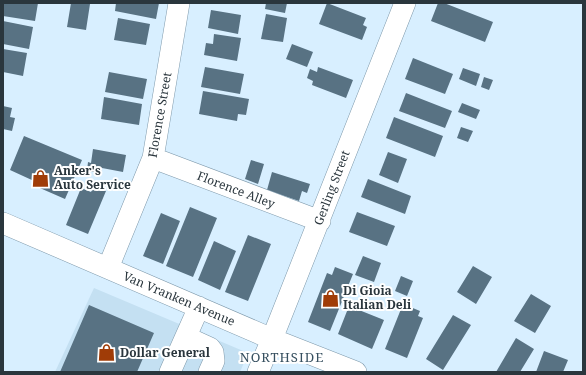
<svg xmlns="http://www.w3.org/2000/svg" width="586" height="375" font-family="'Noto Serif',serif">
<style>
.built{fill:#c4e0f2}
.building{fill:#587283}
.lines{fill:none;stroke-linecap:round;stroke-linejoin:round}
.minor-casing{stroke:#7e99ab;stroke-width:22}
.minor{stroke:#fff;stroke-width:21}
.labels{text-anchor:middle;stroke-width:4;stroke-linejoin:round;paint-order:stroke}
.street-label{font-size:12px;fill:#2a363d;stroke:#fff}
.poi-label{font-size:12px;font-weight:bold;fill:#2a363d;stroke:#fff;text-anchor:start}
.neighbourhood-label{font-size:13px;letter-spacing:1px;fill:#375060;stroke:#fff}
</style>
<rect width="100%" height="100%" fill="#d8efff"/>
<path class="built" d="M94 288 248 353 240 372H55Z"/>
<path class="building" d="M3 3H38L35 21 3 16Z
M71 3 90 4 86 30 67 27Z
M116 3H159L156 19 115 11Z
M266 3H287L285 13 265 9Z
M327 3 366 18 363 25 367 27 362 40 319 24Z
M438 3H444L493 22 485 42 431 21Z
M211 10 241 15 238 34 208 28Z
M266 14 287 18 283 42 261 39Z
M118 18 150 24 146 45 114 40Z
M3 21 33 27 29 49 3 44Z
M214 34 241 38 237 61 204 55 206 43 213 44Z
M292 44 313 52 307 67 286 59Z
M3 49 27 53 23 76 3 72Z
M413 58 453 74 445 94 405 79Z
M205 67 244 74 240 94 201 87Z
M318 67 353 80 346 98 312 85 313 81 307 78 310 69 317 72Z
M463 68 480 74 476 86 459 79Z
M109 72 147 79 143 99 105 92Z
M484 77 493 80 489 90 481 87Z
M203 91 249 99 246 115 238 114 237 121 199 114Z
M406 93 452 111 445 128 399 111Z
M104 97 142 104 139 125 101 119Z
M462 103 480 110 476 119 458 112Z
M3 106 12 108 10 117 15 118 12 131 3 129Z
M394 117 443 136 435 157 386 138Z
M461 127 473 131 468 142 457 138Z
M24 136 82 160 65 199 33 185 34 181 10 170Z
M93 149 126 155 123 172 102 168 101 173 87 171 88 162 91 163Z
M388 152 407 159 398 183 379 175Z
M251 160 264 164 258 184 245 179Z
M272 172 310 184 307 193 302 191 299 201 267 190Z
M368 179 411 196 405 214 361 197Z
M94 186 106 191 88 234 66 225 81 188 91 192Z
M190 207 217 218 193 277 166 266Z
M357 212 395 226 387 246 349 232Z
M161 213 180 221 163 264 143 256Z
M248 235 271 244 248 301 225 292Z
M214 241 236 251 220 290 198 280Z
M363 256 381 263 374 282 355 275Z
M473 266 492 277 476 304 457 292Z
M335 267 353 274 330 331 308 322 327 273 332 275Z
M401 276 413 281 407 296 395 291Z
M531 294 551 306 535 333 514 321Z
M403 304 420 311 418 316 423 318 407 358 385 349Z
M89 305 154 333 137 372H60Z
M349 306 384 320 372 349 338 334Z
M453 315 471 325 443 370 426 359Z
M516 338 534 349 520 372H496Z
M544 351 568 360 563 372H536Z"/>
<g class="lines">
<defs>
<path id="minor" d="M153 158 320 221
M3 223 272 339 356 372
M108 268 153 158 179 3
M186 337 210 348 213 352 214 361 209 372
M170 372 199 307
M258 372 272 339 405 3"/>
</defs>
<use href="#minor" class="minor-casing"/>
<use href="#minor" class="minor"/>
</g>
<defs>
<symbol id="shop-bare" viewBox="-9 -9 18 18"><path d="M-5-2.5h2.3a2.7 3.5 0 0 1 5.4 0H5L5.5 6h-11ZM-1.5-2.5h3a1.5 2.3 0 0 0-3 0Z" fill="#a03c07" stroke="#fff" stroke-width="2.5" paint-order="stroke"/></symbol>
</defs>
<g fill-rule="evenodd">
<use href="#shop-bare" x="28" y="166" width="25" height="25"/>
<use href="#shop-bare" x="318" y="286" width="25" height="25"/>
<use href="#shop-bare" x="94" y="340" width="25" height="25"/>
</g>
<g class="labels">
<g class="street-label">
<text transform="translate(160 115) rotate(-80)" y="4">Florence Street</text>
<text transform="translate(332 188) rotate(-69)" y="4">Gerling Street</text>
<text transform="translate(236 190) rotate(21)" y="4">Florence Alley</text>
<text transform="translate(179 299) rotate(23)" y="4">Van Vranken Avenue</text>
</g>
<g class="poi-label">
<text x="54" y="175">Anker's<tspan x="54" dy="14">Auto Service</tspan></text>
<text x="343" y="295">Di Gioia<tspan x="343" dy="14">Italian Deli</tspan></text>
<text x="120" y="357">Dollar General</text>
</g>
<g class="neighbourhood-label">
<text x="282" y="362">NORTHSIDE</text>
</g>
</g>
<rect width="586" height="375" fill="none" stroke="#2a363d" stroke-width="8"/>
</svg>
